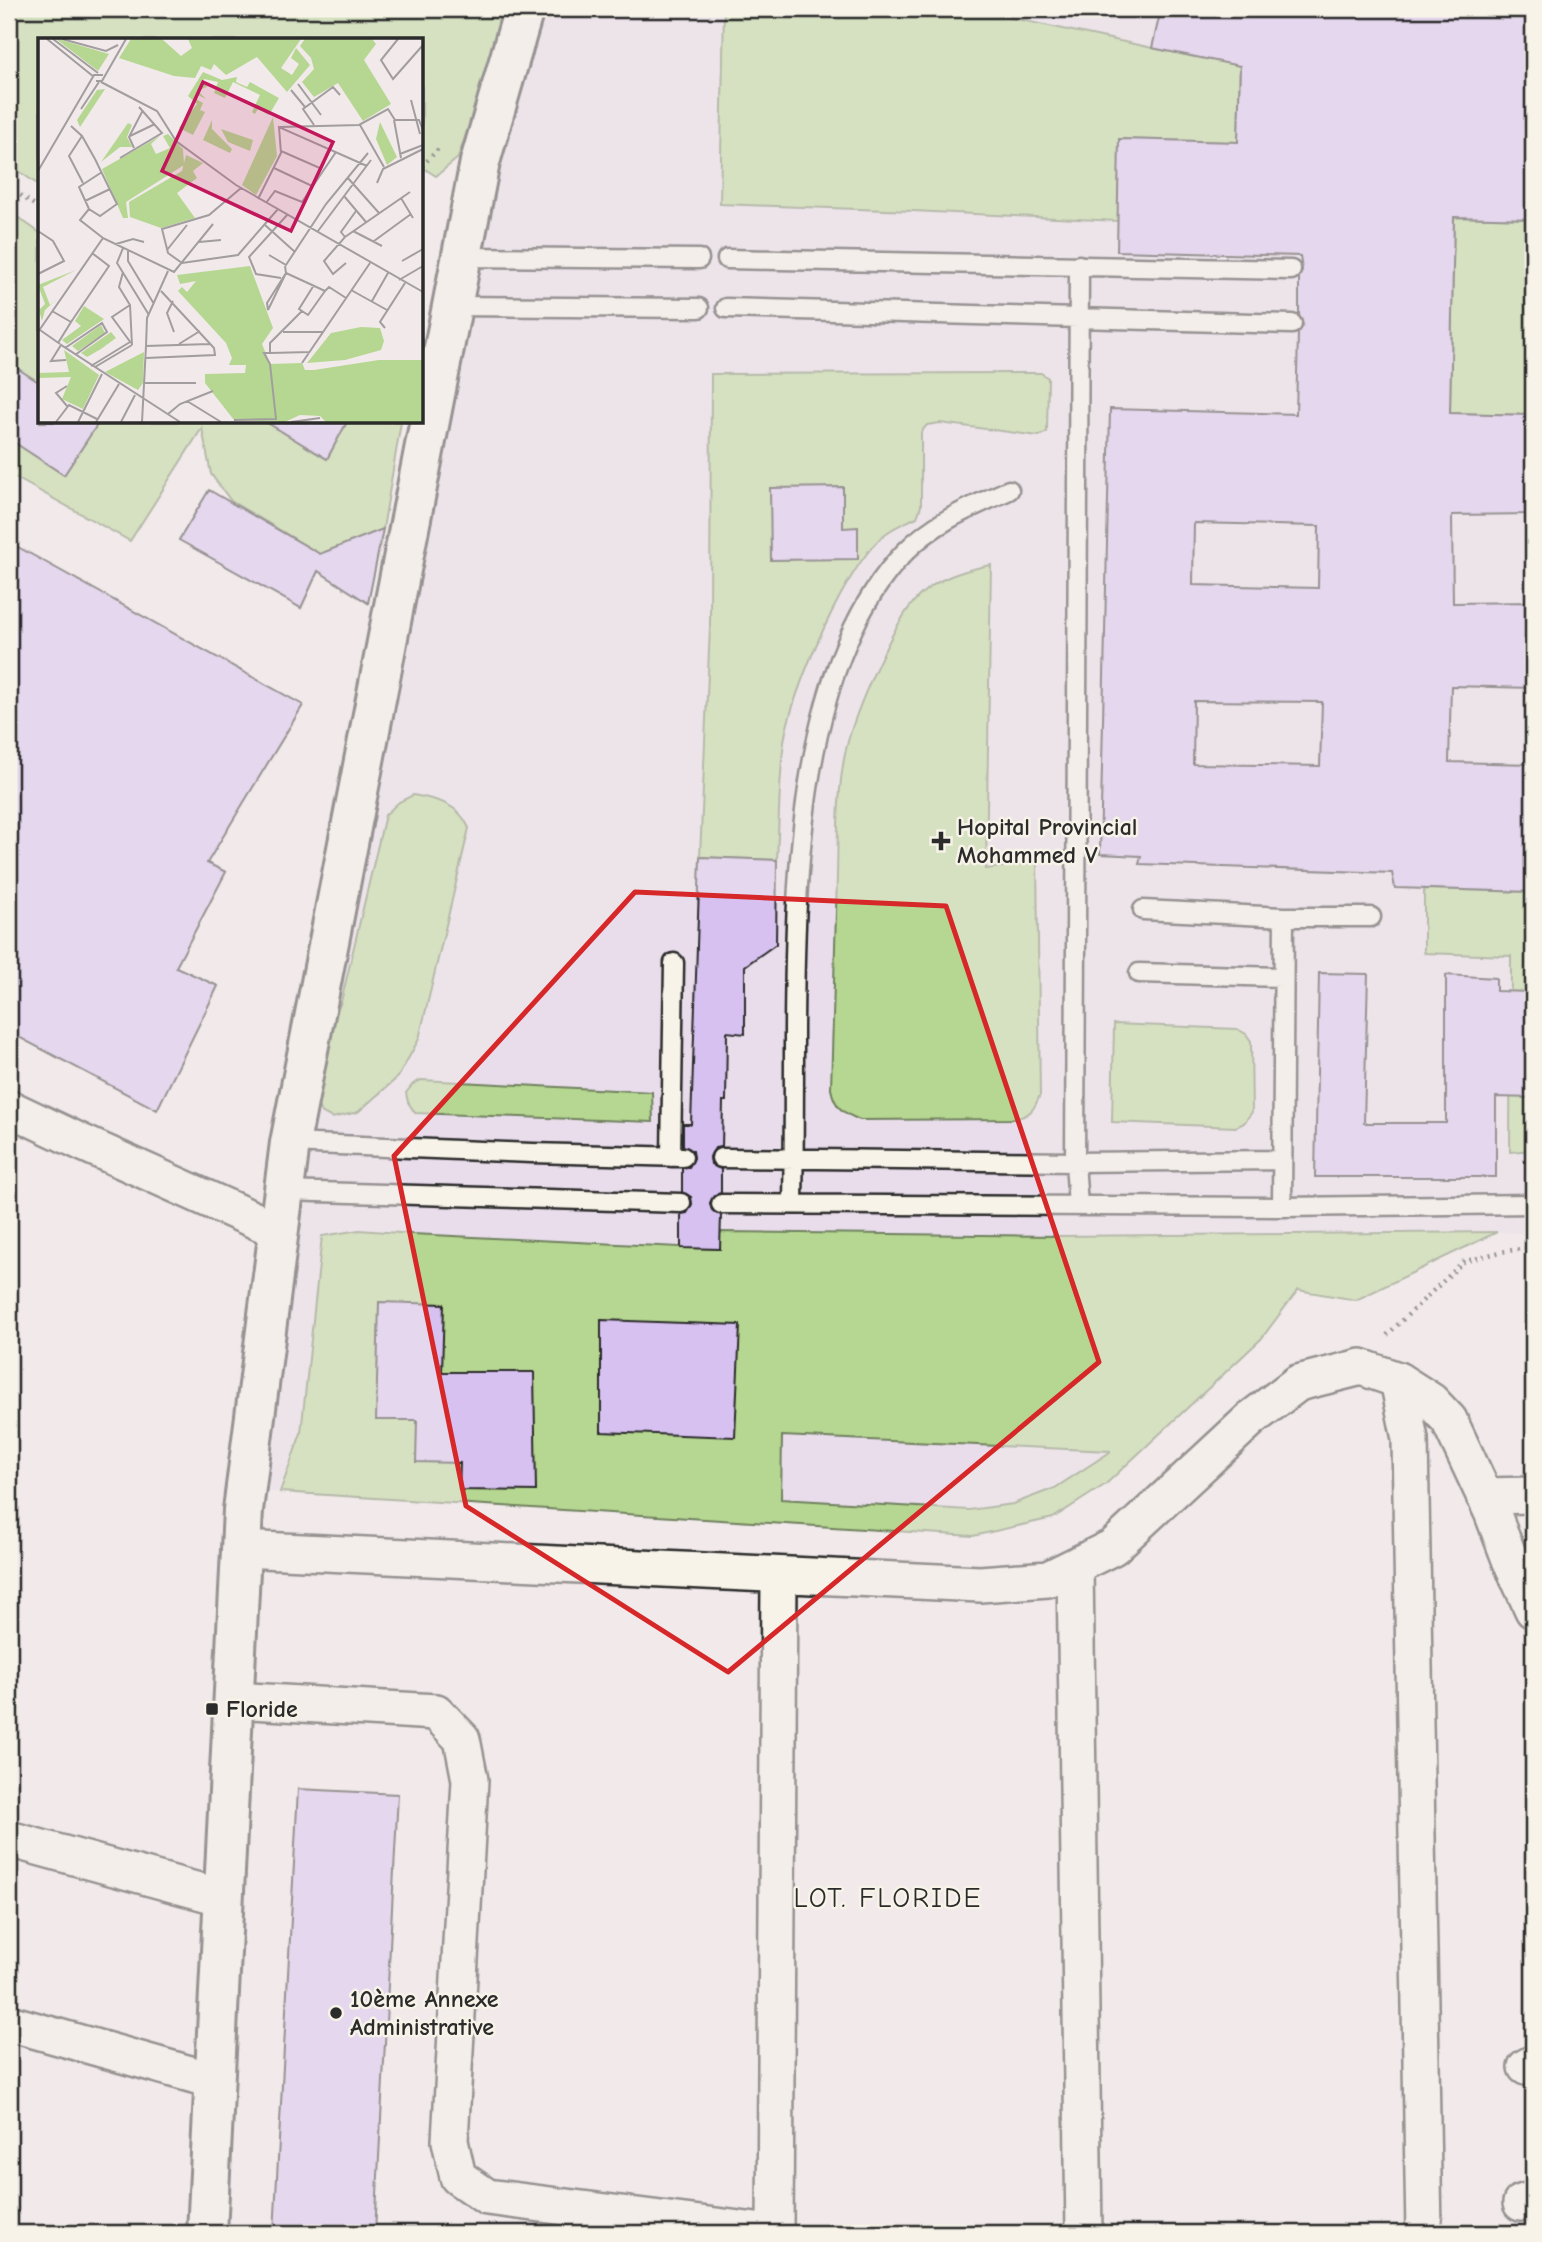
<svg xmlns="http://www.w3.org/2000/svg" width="1542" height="2242" font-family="'Comic Neue',sans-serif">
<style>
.built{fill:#e9ddec}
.green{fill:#b6d791;stroke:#70815e;stroke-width:2;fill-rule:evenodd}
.building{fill:#d7c1f1;stroke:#2b2b2b;stroke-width:2;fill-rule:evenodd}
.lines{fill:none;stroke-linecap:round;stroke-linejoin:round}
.lane-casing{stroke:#2b2b2b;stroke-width:23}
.street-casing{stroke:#2b2b2b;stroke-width:40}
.secondary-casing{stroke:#2b2b2b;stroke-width:44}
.path{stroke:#2b2b2b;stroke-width:4.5;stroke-dasharray:2 5;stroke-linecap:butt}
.lane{stroke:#f7f3e8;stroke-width:18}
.street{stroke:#f7f3e8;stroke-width:35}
.secondary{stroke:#f7f3e8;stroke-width:38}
.marked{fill:none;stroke:#d62828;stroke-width:5;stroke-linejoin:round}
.poi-dot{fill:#2b2b2b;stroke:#f7f3e8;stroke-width:2.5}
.labels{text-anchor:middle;stroke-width:5;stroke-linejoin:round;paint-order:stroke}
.poi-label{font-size:24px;font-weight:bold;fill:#2b2b2b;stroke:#f7f3e8;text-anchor:start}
.quarter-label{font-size:28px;letter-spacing:2px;fill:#2b2b2b;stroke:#f7f3e8}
.inset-road{fill:none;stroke:#a29d9e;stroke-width:2}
.view{fill:#c2185b;fill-opacity:0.15;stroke:#c2185b;stroke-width:3.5}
.inset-edge{fill:none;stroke:#2b2b2b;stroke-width:3.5}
</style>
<rect width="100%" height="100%" fill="#f1e9ea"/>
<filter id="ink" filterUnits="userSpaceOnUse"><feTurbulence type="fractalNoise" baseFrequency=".0143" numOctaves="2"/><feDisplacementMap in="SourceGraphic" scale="14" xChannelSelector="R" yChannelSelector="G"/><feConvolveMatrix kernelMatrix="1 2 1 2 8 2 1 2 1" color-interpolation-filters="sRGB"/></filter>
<g filter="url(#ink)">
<path class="built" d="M524 9H1533V1234L1497 1232 1356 1300 1298 1290 1261 1339 1106 1484 1053 1518 973 1536 245 1490 290 1143Z"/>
<path class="green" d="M9 9H504L493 54 458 158 436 176 422 167V40H40V186L9 164Z
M724 9H969L1195 57 1206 9H1241L1238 142 1120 139 1118 221 913 211 720 204Z
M9 211 40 233V422H401L383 529 320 554 231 501 211 474 202 428 130 541 9 474Z
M1454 217 1533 219V415L1450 413Z
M1041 373 1048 378 1047 432 1039 436 1031 435 940 423 927 425 921 432V506L917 517C907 522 896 526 888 532 848 559 791 693 784 742 779 780 779 821 777 860L700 857 710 627 711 374Z
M991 565 986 869 1037 862 1040 1095C1034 1110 1030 1116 1013 1119L860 1120C843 1113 835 1108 831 1089 833 1018 835 947 837 876 838 836 837 793 845 754 852 718 893 621 919 596 939 577 965 570 991 565Z
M413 795C438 800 458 803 469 828L419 1039 398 1077 358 1112 332 1118 321 1112 314 1099 324 1040 341 1002 385 815 399 802Z
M1424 889 1533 892V1150L1510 1152 1511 956 1424 953Z
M1114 1024 1237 1029 1246 1034 1251 1041 1252 1112 1244 1123 1236 1127 1112 1122Z
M421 1080 652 1092 653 1122 415 1113 408 1102 406 1093 413 1084Z
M359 1230 413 1234 720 1249V1232L1058 1236 1497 1232 1356 1300 1298 1290 1261 1339 1106 1484 1053 1518 973 1536 280 1492 301 1433 322 1236ZM782 1436 1110 1451V1452L1055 1488 1013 1504 969 1510 781 1499Z"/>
<path class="building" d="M1161 9H1533V219L1454 217 1450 413 1533 415V514L1452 515 1453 603 1533 602V688L1451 686 1449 762 1533 764V892L1395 888 1392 873 1139 864 1141 856 1100 854 1110 409 1296 414 1298 333 1303 325 1299 315V277L1302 270 1300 256 1117 251 1119 139 1238 142 1240 66 1152 48ZM1194 523 1319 526 1318 588 1193 585ZM1194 701 1322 702 1320 766 1193 764Z
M9 363 40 383V422H99L64 475 9 439Z
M266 422H347L327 459Z
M843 487V528L858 527V559L771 560 770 488Z
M209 490 320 554 383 529 368 603 318 571 301 608 179 540Z
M9 542 303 705 207 863 226 872 176 967 218 986 157 1110 9 1032Z
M700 857 777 860 776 944 745 966V1034L727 1032 726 1101H723L722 1147 715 1148 710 1157 711 1164 721 1169V1193L715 1195 710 1203 712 1210 721 1215 720 1249 681 1248V1214L687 1213 692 1204 691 1197 682 1192V1168L689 1167 694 1158 693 1151 683 1146V1124H691Z
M1319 973 1368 974 1364 1123H1446V975L1496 978V991L1533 992V1098L1496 1097V1177H1315Z
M379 1302 444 1304 442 1372H534L536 1491 459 1490 460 1463 416 1462 417 1420H376Z
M601 1320 740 1325 735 1437 601 1432Z
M298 1789 398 1794 375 2233H274Z"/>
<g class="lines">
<defs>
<path id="lane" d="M460 257 699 259
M727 259 1291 270
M450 306 699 308
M726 308 1292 324
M1143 910 1284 917H1371
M1139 973 1282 977
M290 1143 532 1153 683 1157
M671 1157 674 963
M721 1158 1075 1162 1282 1160
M284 1191 681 1203
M721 1204 1282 1207 1533 1204
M793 1204C794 1146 794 1087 794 1029 795 884 798 662 905 552 934 522 971 507 1009 490
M1078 1206 1075 1162 1079 265
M1282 1207 1284 917"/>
<path id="street" d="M9 1108 83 1143 279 1231
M1398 1380 1431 1401 1449 1420 1492 1512 1511 1562 1533 1610
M1484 1496 1533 1495
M240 1549 980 1584 1048 1579 1113 1547 1252 1418 1298 1383 1361 1367 1398 1380 1410 1439 1424 2233
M1075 1566 1084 2233
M234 1700 436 1712 462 1739 470 1780 450 2141 458 2177 487 2197 770 2233
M9 1839 224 1898
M9 2023 215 2081
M1526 2067 1533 2063
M1521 2203 1533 2199
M775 2233 779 1575"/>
<path id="secondary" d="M207 2233 243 1510 290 1143 480 162 524 9"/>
</defs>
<use href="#lane" class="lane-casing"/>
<use href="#street" class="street-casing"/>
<use href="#secondary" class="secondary-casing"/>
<path class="path" d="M422 166 441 146
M9 187 40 209
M1387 1335 1463 1262 1500 1252 1533 1247"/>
<use href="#lane" class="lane"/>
<use href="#street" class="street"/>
<use href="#secondary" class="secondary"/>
</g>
</g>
<path d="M0 0H1542V2242H0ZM635 892 946 906 1099 1362 728 1672 466 1506 394 1156Z" fill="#f1e9ea" fill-opacity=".55" fill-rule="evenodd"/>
<path class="marked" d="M635 892 946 906 1099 1362 728 1672 466 1506 394 1156Z"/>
<g class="poi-dot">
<path d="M937.5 830.5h7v7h7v7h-7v7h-7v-7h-7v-7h7z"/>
<rect x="205" y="1702" width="14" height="14" rx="3.5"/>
<circle cx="336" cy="2013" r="7"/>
</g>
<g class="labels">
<g class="poi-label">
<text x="957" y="835">Hopital Provincial<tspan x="957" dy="28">Mohammed V</tspan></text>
<text x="226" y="1717">Floride</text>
<text x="350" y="2007">10ème Annexe<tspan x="350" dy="28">Administrative</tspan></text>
</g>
<g class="quarter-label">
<text x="888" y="1907">LOT. FLORIDE</text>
</g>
</g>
<g transform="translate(38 38)">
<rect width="385" height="385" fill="#f1e9ea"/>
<path d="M18 1H20L71 16 60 33ZM93 1H124L143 18 154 10 150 1H263L243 30 254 37 261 26 253 20 258 10 272 27 249 54 219 19 188 37 176 26 173 32 163 28 157 40 136 38 81 20ZM267 1H334L338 6 326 22 353 66 325 83 300 45 276 59 264 44 276 31 273 20 262 8ZM165 34 184 42 199 39 198 44 209 49 212 44 241 60 231 77 220 71 217 76 214 74 222 57 195 44 187 60 176 55 180 44 166 41 164 45 170 48 160 53 168 61 158 56 156 60 165 65 162 72 167 74 155 97 141 90 159 66 150 58ZM67 51 50 77 42 89 39 82 59 52ZM235 79 239 118 218 157 204 147ZM174 82V91L194 111 192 115 165 102ZM342 84 359 119 349 127 338 101ZM90 85 94 87 89 99 94 109H82L63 124ZM183 91 215 102 212 113 190 104ZM130 96 145 111 146 127 88 164 90 180H85L64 131 122 98 113 106 118 116 132 110 125 98ZM148 117 165 125 155 133 159 140 139 155 157 180 123 190 92 179 91 164 144 133ZM212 228 235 290 224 306 232 326 264 325 267 332H276L341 322H384L385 384H288L282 378 262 377 247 384 196 382 167 345V336L207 335 208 327H191L194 320 188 305 140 253 144 249 149 254 158 243 142 246 139 237ZM38 232 5 249 12 267 20 260 7 272 4 283 1 272 7 266 0 247ZM46 268 66 281 29 306 24 302 43 288 37 283ZM63 287 67 295 40 313 34 308ZM323 289 342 290 346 303 343 312 307 322 269 325 293 295ZM73 294 78 300 63 311 49 319 43 315ZM26 312 61 337 45 371 24 361 33 339 0 340V335L31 334ZM106 314 105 345 100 352 67 334Z" fill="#b6d791"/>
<path class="inset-road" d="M9 1 56 39M15 1 60 35M24 1 68 13 80 7M360 1 343 22 355 41 385 7M58 43H64L88 1M63 44 119 73 138 103 198 147 385 254M260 46 283 77M253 52 267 69M373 62 382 96M43 71 61 44M356 82 363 120M276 87 265 71 295 49 302 57M322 87 346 129M33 88 44 98 57 121 74 156 79 166 62 178 51 171 41 149 64 134M242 89 321 87 350 71 357 82H381L385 92M44 98 31 118 45 145M92 98 117 86M96 110 91 99 105 72M243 113 284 131M362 116 385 107M82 120 124 95 101 69M236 130 274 148M0 133 56 37H65M309 139 341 175M339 145 345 131 385 111M203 150 171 177 124 191 130 215 144 225 200 217 240 171M306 158 328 184M363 160 375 180M220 161 243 115 241 89 329 128M47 163 72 151M228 165 237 153 264 164 298 114M51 171 42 182 65 200M227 187 257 214M0 193 15 203 26 223 0 236M280 193 333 122M315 193 344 208M307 199 303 194 318 173M336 203 373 176M161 204 183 202M78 206 95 201 106 204M85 210 79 225 111 277M129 212 149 187M90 213V223L116 266M231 217 248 227 288 166 330 115M364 223 385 211M308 225 295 236 286 223 307 199 372 154M247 228 248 235 287 253 291 249 308 260M85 234 81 249 92 267 94 307M243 240 218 236 211 219 250 176M361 242 385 228M276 247 261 271 270 277 287 253M313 252 349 272M135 263 129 275 136 294M334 263 350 235M92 267 74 279 93 305M230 272 229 265 248 235M230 272 248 235M14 273 33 284 20 305M33 284 71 228 54 215M347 290 342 284 367 245M2 292 22 306M0 294 65 200 136 234 175 186M245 294H285M141 306 162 293M108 308 109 280 130 233M27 310 64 285 69 294 37 317M232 315 272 314M108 320 177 317 176 310 123 253M28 322 13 323 23 307 142 384M264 325 332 225M53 328 92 304M57 329 94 307M106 345H158M149 363 183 384M29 368 18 355 29 348M130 376 142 366 175 353M196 382 238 381 232 326 226 315H232V305L264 273M18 384 31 367 59 381M40 384 64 336M58 384 81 346M83 384 97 357M104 384 108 308 172 306M253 384 282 380"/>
<path class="view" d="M165 44 295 104 253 193 124 133Z"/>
<rect width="385" height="385" class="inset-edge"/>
</g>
<rect width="1542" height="2242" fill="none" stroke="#f7f3e8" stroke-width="35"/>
<rect x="18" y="18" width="1507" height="2207" fill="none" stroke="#2b2b2b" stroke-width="2.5" filter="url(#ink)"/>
</svg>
